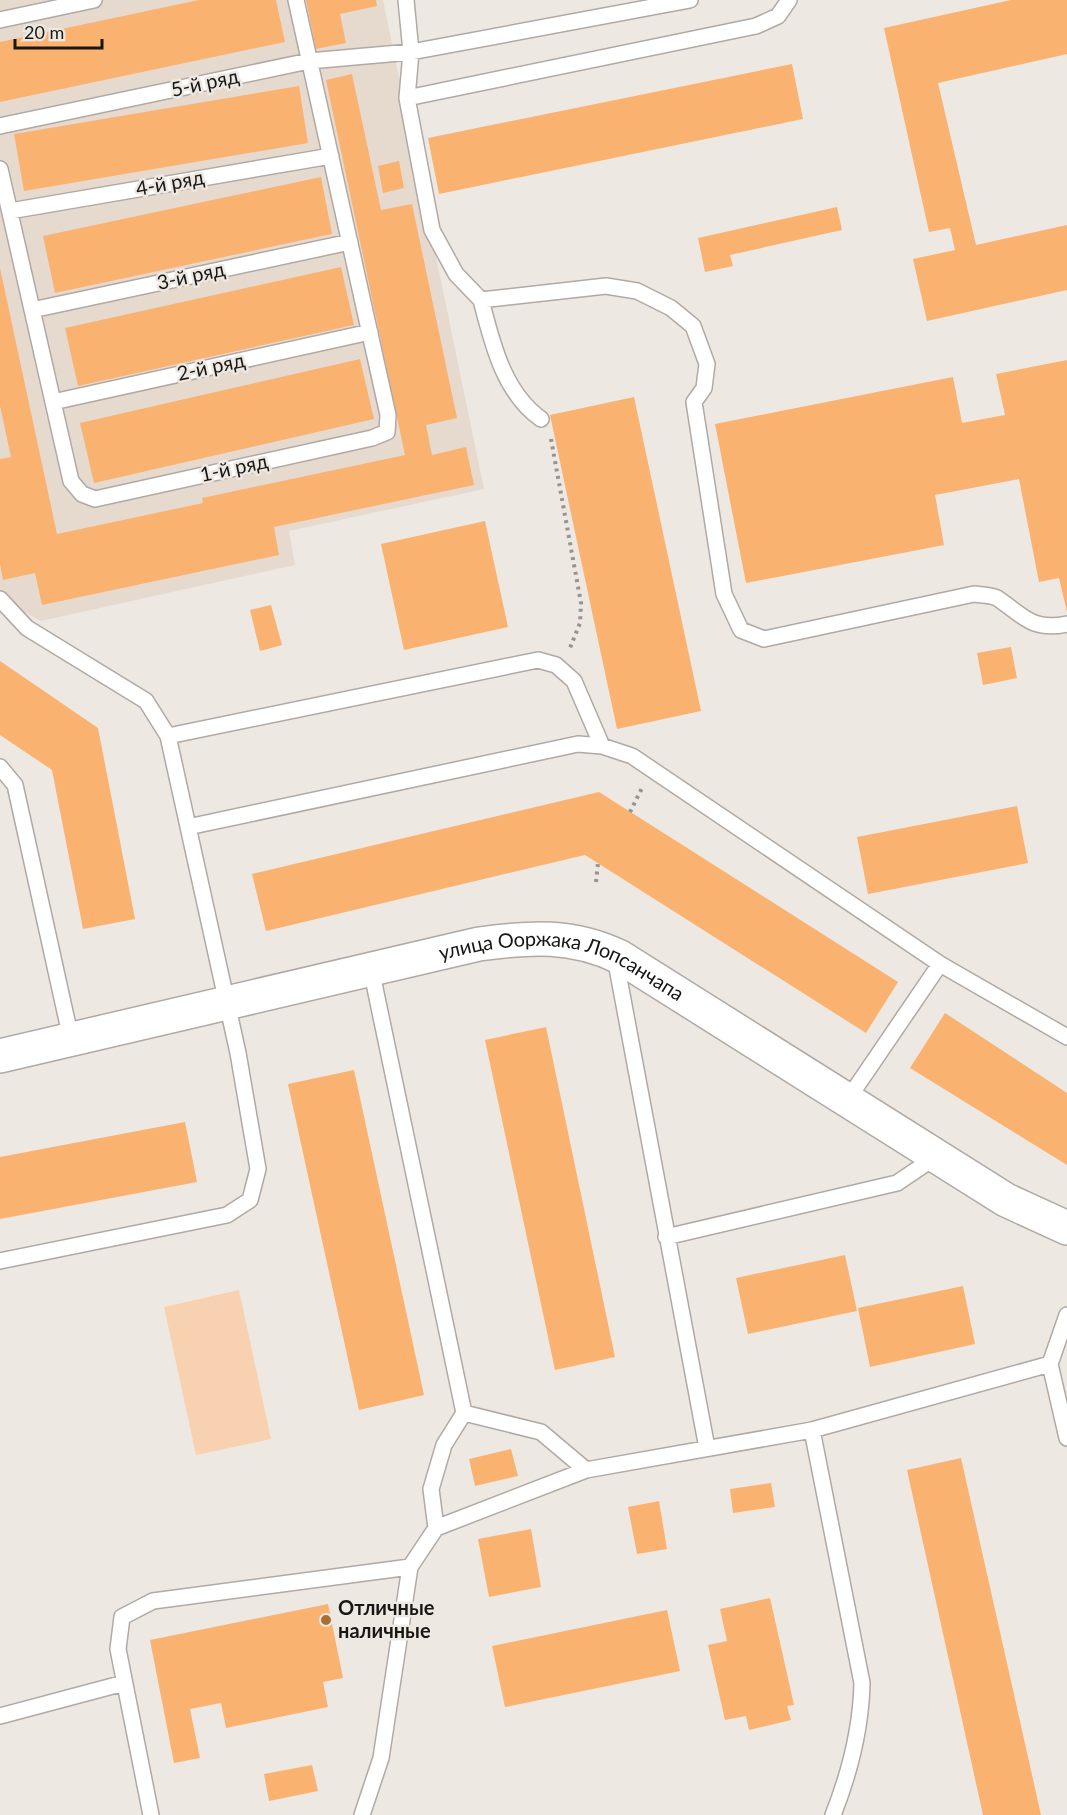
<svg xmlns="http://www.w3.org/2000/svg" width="1067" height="1815" font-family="Lato,sans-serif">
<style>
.built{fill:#e6dacf}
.green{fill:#f8d1b0}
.building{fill:#fab271}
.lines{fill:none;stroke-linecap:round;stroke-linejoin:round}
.lane-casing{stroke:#b0a9a4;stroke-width:18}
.secondary-casing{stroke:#b0a9a4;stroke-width:36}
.path{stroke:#97938f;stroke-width:4;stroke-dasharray:3 4.5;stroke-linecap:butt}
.lane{stroke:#fff;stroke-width:15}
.secondary{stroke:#fff;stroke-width:33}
.poi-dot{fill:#ab6e32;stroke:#eee8e3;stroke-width:2}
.labels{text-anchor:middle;stroke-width:5;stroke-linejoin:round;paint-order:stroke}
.street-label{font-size:20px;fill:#191715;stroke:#eee8e3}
.poi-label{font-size:20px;font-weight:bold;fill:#191715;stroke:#eee8e3;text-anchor:start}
</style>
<rect width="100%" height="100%" fill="#eee8e3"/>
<path class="built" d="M0 0H383L484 489 289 531 295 565 41 621 0 599Z"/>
<path class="green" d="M239 1290 271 1439 196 1455 164 1307Z"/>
<path class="building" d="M199 0H276L285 42 0 102V42Z
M306 0H376L377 6 340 14 346 43 316 49Z
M1011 0H1067V54L938 83 976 245 1067 225V290L927 321 913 259 955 250 950 228 929 232 884 28Z
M792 64 803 119 439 194 428 138Z
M352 74 381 210 412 204 457 418 426 425 432 455 466 447 474 485 274 527 279 555 42 605 35 573 3 580 0 564V459L11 457 0 406V268L57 534 203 503 202 498 405 455 326 80Z
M299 86 308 143 24 191 14 134Z
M399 161 404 188 383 193 378 166Z
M321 177 332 234 55 293 43 236Z
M837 207 842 230 730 255 733 266 705 272 698 238Z
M341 267 354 325 78 386 65 328Z
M360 359 374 419 94 483 80 423Z
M1067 360V612L1059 578 1039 582 1019 479 935 495 944 545 746 583 715 424 953 377 962 423 1005 415 996 374Z
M634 397 701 711 617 729 550 415Z
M485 521 508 627 404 650 381 544Z
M271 605 282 645 260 651 250 610Z
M1011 647 1017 678 983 685 977 653Z
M0 661 98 728 135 919 83 929 52 770 0 735Z
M599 792 898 982 866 1033 585 855 266 931 252 874Z
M1017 806 1028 863 868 894 857 837Z
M945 1013 1067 1093V1165L910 1068Z
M546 1027 615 1357 555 1370 485 1040Z
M354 1070 424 1395 359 1410 288 1084Z
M185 1122 197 1182 0 1219V1157Z
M845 1255 857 1311 748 1334 736 1278Z
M963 1286 975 1344 870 1367 858 1308Z
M511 1449 518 1476 475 1486 469 1459Z
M961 1458 1041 1815H983L907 1470Z
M771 1483 775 1507 733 1513 730 1489Z
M659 1501 667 1549 637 1554 628 1507Z
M531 1529 541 1587 489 1597 478 1539Z
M770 1598 794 1705 787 1706 791 1720 749 1730 746 1716 725 1720 708 1645 727 1641 720 1609Z
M328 1604 343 1678 323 1682 328 1707 226 1728 221 1703 190 1709 200 1758 174 1763 150 1640Z
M667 1610 680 1671 505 1707 492 1646Z
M312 1765 318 1791 269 1801 264 1774Z"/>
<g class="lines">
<defs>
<path id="lane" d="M406 0 411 52 690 0
M0 20 94 0
M407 98 756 26 778 16 789 0
M0 126 309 61 411 52 407 98 432 230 456 274 481 300 606 286 637 291 671 308 693 326 707 364 704 388 694 402 724 594 741 630 764 639 974 594C981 595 992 595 997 598 1024 616 1031 631 1067 624
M0 169 71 481 82 494 95 499 372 438 387 432 388 415 296 0
M10 211 331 156
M481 300C492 342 503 392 541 419
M32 310 350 242
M53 402 370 332
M0 599 27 628 146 701 168 736 238 1053 258 1169 250 1200 227 1215 0 1261
M168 736 538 660 556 665 574 681 602 746
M0 767 15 785 71 1039
M188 827 578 744 602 746 632 756 940 964 1067 1037
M615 957 707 1448
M371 969 464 1413 444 1445 431 1489 436 1528
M848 1099 940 964
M666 1237 897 1183 937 1156
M1067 1315 1050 1364 1067 1438
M464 1413 541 1432 586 1470
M812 1430 862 1683C861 1729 850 1772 833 1815
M0 1716 124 1683
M151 1815 118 1649 122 1617 153 1601 410 1567
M362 1815 381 1758 410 1567 436 1528 586 1470 812 1430 1050 1364"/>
<g id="secondary">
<path id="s1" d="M0 1056 479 944C531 937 572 934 620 957L1006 1200 1067 1228"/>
</g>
</defs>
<use href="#lane" class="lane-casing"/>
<use href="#secondary" class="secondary-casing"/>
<path class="path" d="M551 439 581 603 580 623 570 648
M630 812 642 788
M596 882 598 863"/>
<use href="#lane" class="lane"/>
<use href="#secondary" class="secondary"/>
</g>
<circle class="poi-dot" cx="326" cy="1620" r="6"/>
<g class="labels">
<g class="street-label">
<text transform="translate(205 83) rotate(-12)" y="7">5-й ряд</text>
<text transform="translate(170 183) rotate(-10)" y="7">4-й ряд</text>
<text transform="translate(191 276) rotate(-12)" y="7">3-й ряд</text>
<text transform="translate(211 367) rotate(-12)" y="7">2-й ряд</text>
<text transform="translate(234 468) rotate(-12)" y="7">1-й ряд</text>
<text dy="7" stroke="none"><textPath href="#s1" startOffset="580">улица Ооржака Лопсанчапа</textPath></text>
</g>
<g class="poi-label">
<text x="338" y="1615">Отличные<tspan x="338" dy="23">наличные</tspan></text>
</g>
</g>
<path d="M15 39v9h87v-9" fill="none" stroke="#191715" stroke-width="3"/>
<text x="24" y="39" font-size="18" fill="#191715" stroke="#eee8e3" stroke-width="4.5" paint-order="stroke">20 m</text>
</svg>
